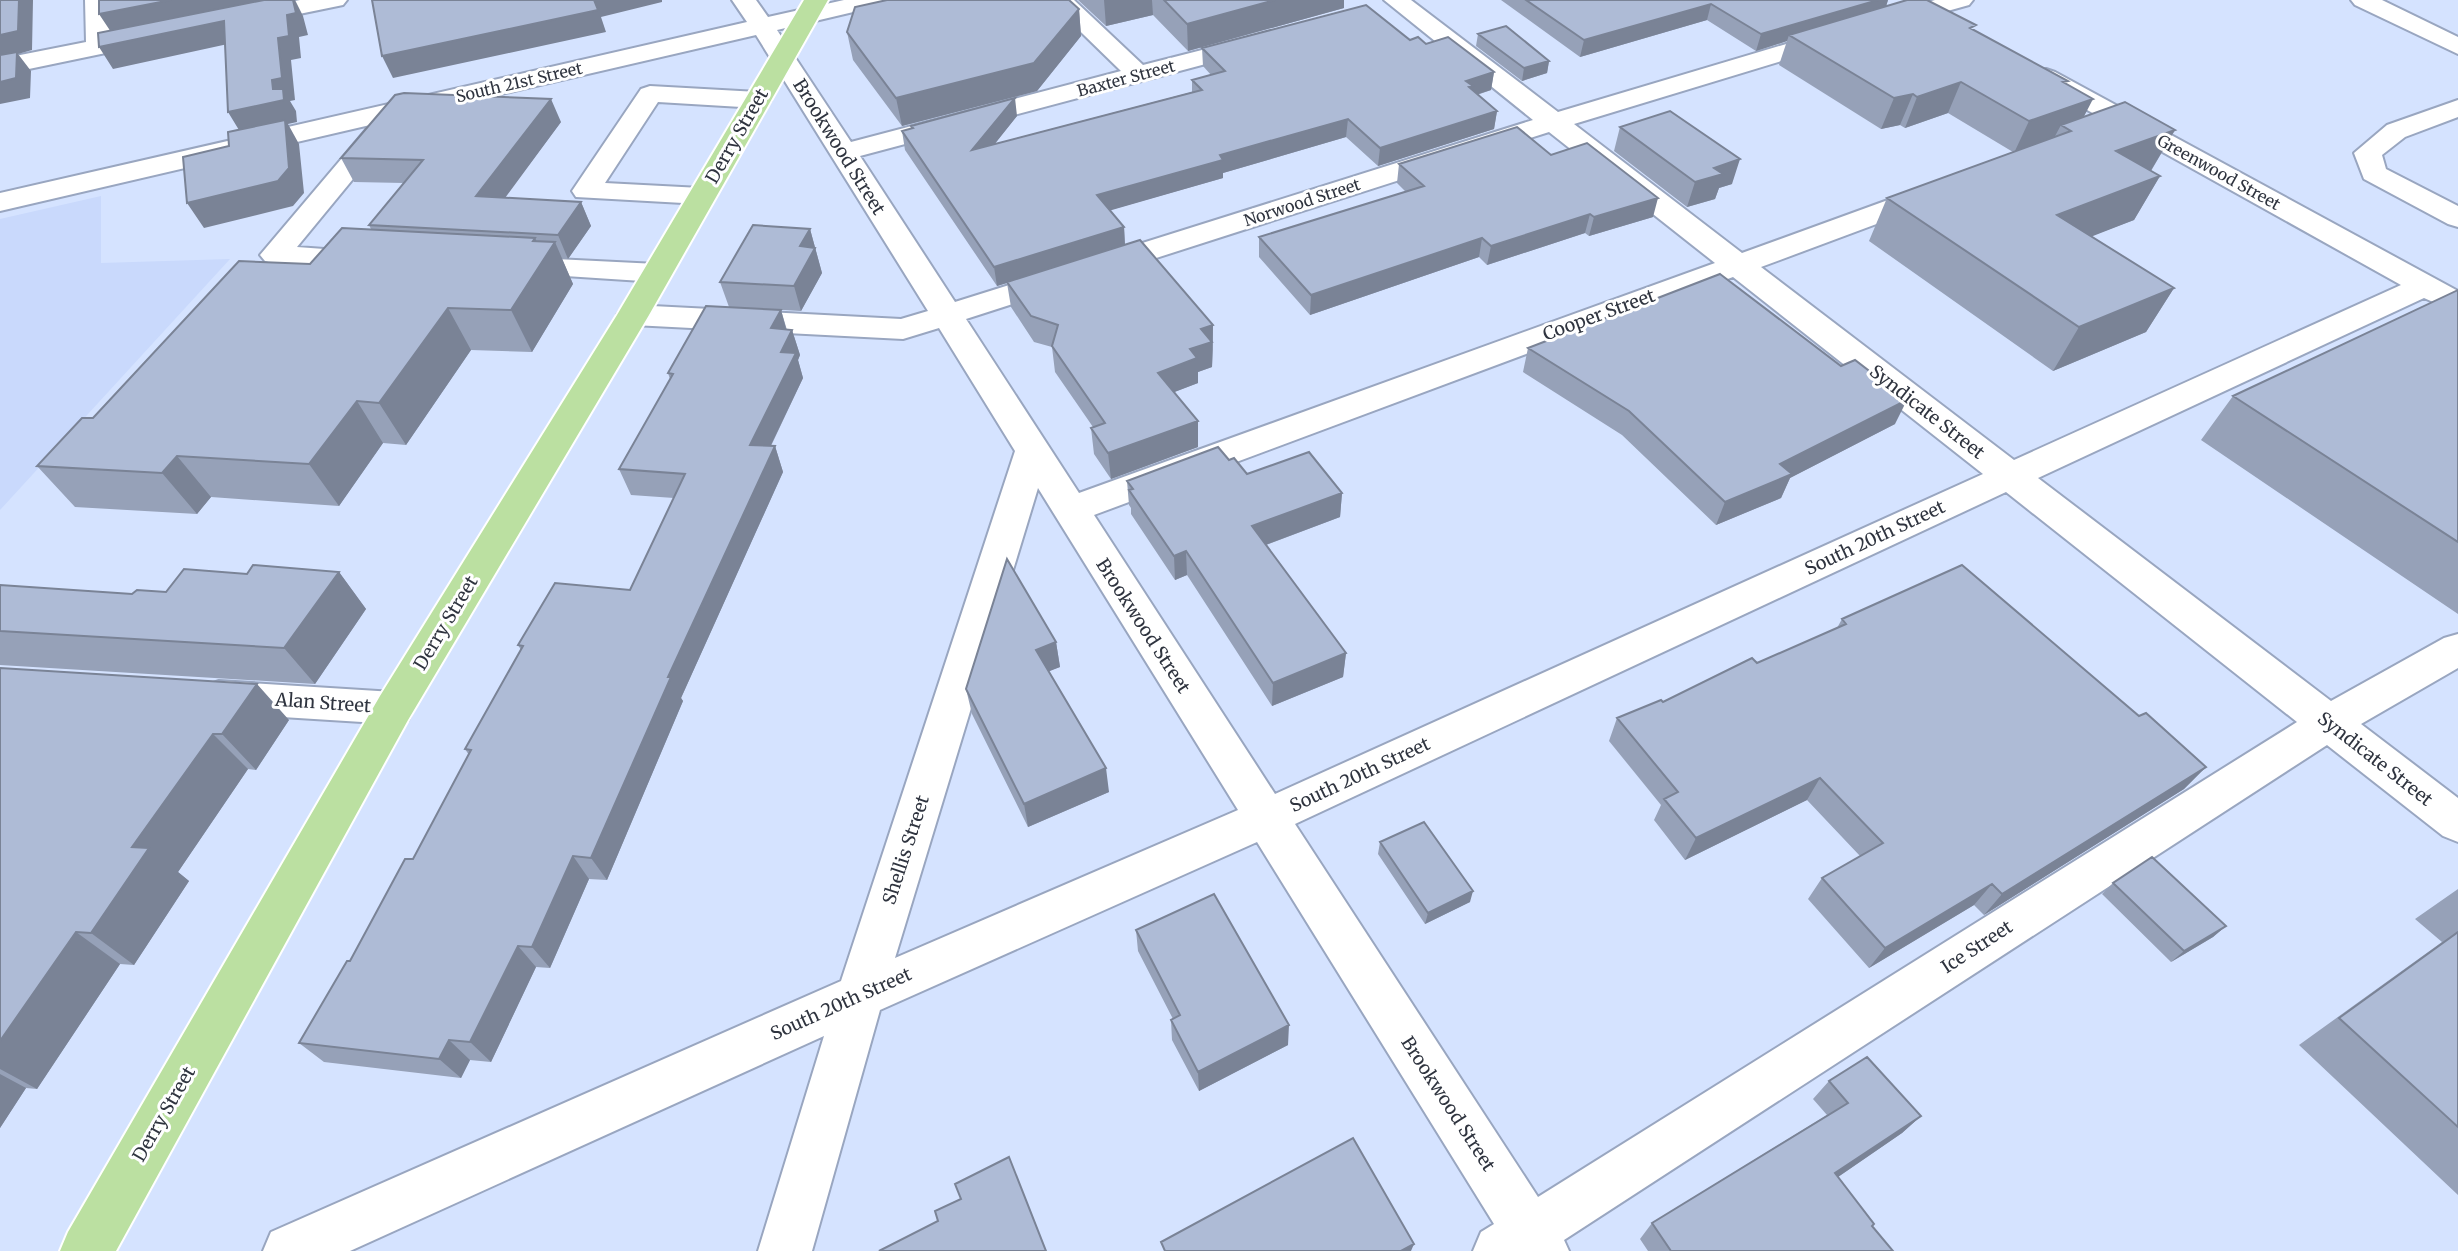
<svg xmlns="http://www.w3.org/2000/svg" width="2458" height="1251" font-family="Merriweather,serif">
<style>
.built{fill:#c9d9fc}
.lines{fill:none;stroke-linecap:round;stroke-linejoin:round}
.minor-casing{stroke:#99a6c0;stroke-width:4}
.major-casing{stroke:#fff;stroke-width:4}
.minor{fill:#fff;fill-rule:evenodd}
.major{fill:#bbe0a1;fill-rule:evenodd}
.wall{fill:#96a1b8}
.shaded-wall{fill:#7a8396}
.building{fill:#aebbd6;stroke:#7a8396;stroke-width:2}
.labels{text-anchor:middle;stroke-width:6;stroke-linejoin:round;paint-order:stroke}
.far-street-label{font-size:16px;fill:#2f343f;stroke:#fff}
.street-label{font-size:18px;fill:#2f343f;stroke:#fff}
</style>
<rect width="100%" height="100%" fill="#d5e3ff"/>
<path class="built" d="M101 196V263L230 259 0 510V219Z"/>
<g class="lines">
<defs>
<path id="minor" d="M85 0H109L110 37 149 30 158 32 161 37 158 42 149 44 0 75V59L86 42Z
M300 0H347L343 5 246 25 238 23 234 18 238 13Z
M732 0H756L768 17 844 0H887L883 5 777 30 851 142 1121 71 1048 0H1074L1143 65 1253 37 1262 39 1265 44 1262 49 860 156 955 302 1533 120 1384 0H1411L1558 112 1823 33 1832 31 1841 33 1844 38 1841 43 1574 124 1742 253 1921 188 1931 186 1941 188 1945 194 1941 200 1761 267 2014 460 2401 285 2037 82 2033 77 2037 72 2046 69 2055 72 2458 291V313L2424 298 2038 478 2331 701 2444 638 2458 634V668L2361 724 2458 798V842L2443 836 2327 745 1564 1240 1569 1251H1473L1481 1232 1494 1224 1257 842 880 1010 812 1251H758L824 1036 350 1251H263L271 1232 841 981 1015 451 939 328 903 339 633 325 622 322 617 315 622 308 633 305 901 319 928 311 756 35 385 121 390 122 394 128 390 134 297 247 379 253 383 259 379 265 368 268 275 264 265 261 260 255 370 125 0 211V193L747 22ZM1549 132 1715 263 1079 493 966 319ZM1733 277 1983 474 1275 794 1094 515ZM1038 488 1238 810 895 958ZM2006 492 2297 722 1538 1197 1295 824Z
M1935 0H1973L1969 5 1890 27 1881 25 1878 20 1881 15Z
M2351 0H2382L2458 37V54L2355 5Z
M650 86 758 92 767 94 771 100 767 106 758 108 658 102 605 183 701 188 711 190 715 196 711 202 701 204 576 197 572 191 641 89Z
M2458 100V117L2405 137 2382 155 2386 169 2458 206V227L2448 224 2364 179 2354 153 2387 125Z
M515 257 657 264 668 267 672 273 668 279 657 282 504 272 500 266 504 260Z
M219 681 394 692 408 696 414 708 408 720 394 724 219 713 205 708 199 697 205 686Z"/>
<path id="major" d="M804 0H828L649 315 408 720 116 1251H60L68 1232 380 696 617 315Z"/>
</defs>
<use href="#minor" class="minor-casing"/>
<use href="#major" class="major-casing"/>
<use href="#minor" class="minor"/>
<use href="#major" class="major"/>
</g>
<path class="wall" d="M1078 0H1344V8L1188 51 1153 15 1106 26Z
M1501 0H1888L1886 6 1974 30 2066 84 2084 117 2175 130 2151 171 2160 176 2134 220 2091 236 2174 288 2146 332 2053 371 1869 241 1887 198 2013 152 1948 113 1905 128 1900 125 1881 129 1779 65 1787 41 1756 51 1707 20 1580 57Z
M1079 9 1081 36 1037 91 902 126 853 60 847 32Z
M1478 34 1549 61 1547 73 1522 81 1476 46Z
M1410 40 1426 44 1494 72 1491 90 1477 95 1497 111 1494 129 1378 166 1346 137 1223 173V178L1110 210 1124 227 1125 245 1213 325V350L1212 367 1198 372V383L1174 392 1198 421V447L1111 479 1094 454 1091 428 1093 427 1055 372 1052 347 1034 342 1011 307 1007 283 997 286 905 150 902 131 911 129V126L1017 116 994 144 1192 92V80L1211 75 1203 66 1202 48Z
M561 122 504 198 581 202 591 226 568 259H562L573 284 532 352 471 350 406 445 383 443 339 506 211 497 197 514 75 507 37 466 93 418 310 264 371 229 369 225 404 183 354 182 341 158Z
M1620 127 1732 184 1719 188 1715 199 1687 207 1614 151Z
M1551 155 1653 217 1589 236 1585 233 1487 265 1479 257 1310 315 1259 257V237L1406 192 1397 183 1399 164Z
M810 229 822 273 801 311 729 307 720 282Z
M2458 290V614L2201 440 2233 396Z
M781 310 787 330H792L800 355 798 360 803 378 771 446H775L783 472 681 698 683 701 607 880 589 879 550 968 536 967 491 1062 470 1060 461 1078 324 1062 299 1043 413 859 469 755 465 749 521 650 518 645 630 590 674 498 631 495 619 469 670 379 668 373Z
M1528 348 1895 424 1790 478 1781 498 1716 525 1622 435 1523 372Z
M1229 460 1247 474 1342 493 1340 517 1266 545 1346 653 1343 677 1272 706 1187 575 1175 580 1131 514V508L1129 505 1127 481Z
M339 572 366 609 315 684 0 665V585L132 594 166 592 247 574Z
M1842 619 2139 716 2206 767 2184 789 1984 915 1974 905 1869 968 1808 899 1822 878 1860 856 1807 800 1685 860 1654 820 1661 805 1609 741 1617 718 1663 702 1757 663 1837 628Z
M1056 642 1060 667 1048 671 1109 792 1028 827 972 714 966 689Z
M0 668 289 720 256 770 248 769 178 872 189 881 134 965 120 964 37 1089 26 1088 0 1128Z
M1380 842 1470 902 1425 924 1378 854Z
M2113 883 2226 926 2213 937 2171 962 2102 894Z
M2458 889V1195L2299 1045 2442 942 2415 919Z
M1136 930 1288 1045 1199 1091 1172 1040 1171 1020 1173 1019 1138 951Z
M1829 1081 1921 1116 1902 1133 1838 1177 1872 1226 1893 1251H1648L1640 1239 1652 1223 1827 1115 1813 1099Z"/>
<path class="shaded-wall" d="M19 0H33L32 50 18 54 31 71 30 98 0 104V35Z
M171 0H286L113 35 99 14Z
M293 0H295L303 16 308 35 299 37 301 58 291 60 295 100 290 101 296 111 297 122 288 124 299 144 304 193 293 206 204 228 187 203 242 135 228 112 273 89 272 80 278 38Z
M593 0H662V2L601 17 606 32 393 78 382 56Z
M1104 0H1152L1153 15 1106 26Z
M1275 0H1344V8L1188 51 1187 24Z
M1878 0H1888L1884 13 1789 35 1787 41 1756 51 1761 34Z
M1711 4 1707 20 1580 57 1584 40Z
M1079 9 1081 36 1037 91 902 126 896 98Z
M224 21 237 42 113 69 99 47Z
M1549 61 1547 73 1522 81 1524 68Z
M1494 72 1491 90 1472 96 1466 81Z
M1961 82 1948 113 1905 128 1917 97Z
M1913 94 1900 125 1881 129 1894 98Z
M1015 98 1017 116 975 169 972 150Z
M551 99 561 122 488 221 476 196Z
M2093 99 2077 130 2071 131 2061 125 2054 138 2014 153 2029 121Z
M1497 111 1494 129 1378 166 1380 148Z
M1348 119 1346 137 1223 173V178L1098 214 1097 195 1220 155Z
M2175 130 2150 172 2116 151Z
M1740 159 1732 184 1719 188 1715 199 1687 207 1695 182 1714 168Z
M2160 176 2134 220 2034 259 2057 215Z
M1658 198 1653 217 1589 236 1594 217Z
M581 202 591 226 568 259 558 235Z
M1590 214 1585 233 1487 265 1491 246Z
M1124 227 1125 246 997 286 994 267Z
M810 229 822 273 801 311 794 286 800 246Z
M535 238 545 258 555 242 573 284 532 352 511 310 533 241Z
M1482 238 1479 257 1310 315 1311 295Z
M2174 288 2146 332 2053 371 2079 327Z
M448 308 471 350 406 445 379 403Z
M781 310 788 336 771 328Z
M1213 325 1212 367 1198 372V383L1159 398 1158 373 1190 349 1201 329Z
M792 330 800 355 798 360 803 378 759 470 750 445 781 352Z
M1907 400 1895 424 1790 478 1781 498 1716 525 1725 502 1780 464Z
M357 401 383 443 339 506 309 464Z
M1198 421V447L1111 479 1108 453Z
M775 446 783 472 681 698 683 701 607 880 591 858 668 677Z
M177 456 211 497 197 514 162 473Z
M1342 493 1340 517 1252 550V526Z
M1186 551 1187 575 1175 580 1174 556Z
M339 572 366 609 315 684 284 648Z
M1056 642 1060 667 1040 675 1036 650Z
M1346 653 1343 677 1272 706 1273 683Z
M257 684 289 720 256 770 222 734Z
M213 734 248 769 178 872 189 881 134 965 91 933 132 847Z
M2206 767 2184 789 1984 915 2002 894Z
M1106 768 1109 792 1028 827 1024 804Z
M1820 778 1807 800 1685 860 1696 838Z
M573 856 589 879 550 968 532 947Z
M1992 884 1974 905 1869 968 1885 948Z
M1473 891 1470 902 1425 924 1428 913Z
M2226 926 2213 937 2171 962 2184 951Z
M76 932 120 964 37 1089 0 1069V1041Z
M518 946 536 967 491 1062 470 1042Z
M1289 1025 1288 1045 1199 1091 1198 1072Z
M449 1040 470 1060 461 1078 439 1059Z
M0 1074 26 1088 0 1128Z
M1921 1116 1902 1133 1819 1190 1835 1173Z
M1414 1244 1411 1251H1401Z"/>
<path class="building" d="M0 0H19L18 31 0 35Z
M99 0H171L99 14Z
M264 0H293L296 13 287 15 289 36 278 38 282 78 272 80 273 89H283L284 100 228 112 224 21 99 47 98 33Z
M372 0H594L598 10 382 56Z
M887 0H1069L1079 9 1034 63 896 98 847 32 855 7Z
M1164 0H1275L1187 24Z
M1526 0H1878L1761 34 1711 4 1584 40Z
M1907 0H1927L1976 25 1970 28 2068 81 2063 82 2093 99 2029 121 1961 82 1917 97 1913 94 1894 98 1789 35Z
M1366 5 1410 40 1418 37 1426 44 1448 37 1494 72 1466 81 1473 86 1469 87 1497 111 1380 148 1348 119 1220 155 1223 160 1097 195 1124 227 994 267 902 131 913 128 911 126 1015 98 972 150 1202 90 1192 80 1225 71 1202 48Z
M1506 26 1549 61 1524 68 1478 34Z
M17 52 16 78 0 82V55Z
M404 93 551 99 476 196 581 202 558 235 369 225 423 160 341 158 395 95Z
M2125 102 2175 130 2116 151 2160 176 2057 215 2174 288 2079 327 1887 198 2071 131 2061 125Z
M1670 111 1740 159 1714 168 1723 174 1695 182 1620 127Z
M285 120 289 168 278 181 187 203 183 157 229 146 228 132Z
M1517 127 1551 155 1587 143 1658 198 1594 217 1590 214 1491 246 1482 238 1311 295 1259 237 1424 186 1399 164Z
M753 225 810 229 800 246 815 248 794 286 720 282Z
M342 228 535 238 533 241 555 242 511 310 448 308 379 403 357 401 309 464 177 456 162 473 37 466 82 418H93L239 261 310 264Z
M1140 240 1213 325 1201 329 1212 342 1190 349 1197 358 1158 373 1198 421 1108 453 1091 428 1105 423 1052 346 1058 325 1031 316 1007 282Z
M1720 274 1841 366 1855 360 1907 400 1780 464 1792 474 1725 502 1629 411 1528 348Z
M2458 290V542L2233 396Z
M706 306 781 310 771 328 792 330 781 352 796 353 750 445 775 446 668 677H671L591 858 573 856 532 947 518 946 470 1042 449 1040 439 1059 299 1043 347 961H350L405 859H413L471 750 465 749 523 646 518 645 555 583 630 590 685 474 619 469 673 374 668 373Z
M1218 447 1229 460 1234 458 1247 474 1309 452 1342 493 1252 526 1346 653 1273 683 1186 551 1174 556 1129 490 1133 489 1127 481Z
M1007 559 1056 642 1036 650 1106 768 1024 804 966 689Z
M253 565 339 572 284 648 0 631V585L132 594 137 590 166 592 184 569 247 574Z
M1962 565 2139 716 2146 713 2206 767 2002 894 1992 884 1885 948 1822 878 1883 843 1820 778 1696 838 1664 799 1678 792 1617 718 1661 700 1663 702 1752 658 1757 663 1846 624 1842 619Z
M0 668 257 684 222 734H213L132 847 149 848 91 933 76 932 0 1041Z
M1424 822 1473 891 1428 913 1380 842Z
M2152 857 2226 926 2184 951 2113 883Z
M1214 894 1289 1025 1198 1072 1171 1020 1180 1015 1136 930Z
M2458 932V1127L2339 1018Z
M1867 1057 1921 1116 1835 1173 1874 1224 1872 1226 1893 1251H1671L1652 1223 1848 1103 1829 1081Z
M1353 1138 1414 1244 1401 1251H1165L1161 1242Z
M1009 1157 1046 1251H879L938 1221 935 1211 961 1199 955 1184Z"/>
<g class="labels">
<g class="far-street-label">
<text transform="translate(1126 78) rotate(-15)" y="6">Baxter Street</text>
<text transform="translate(519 82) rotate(-13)" y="6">South 21st Street</text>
<text transform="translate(2219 172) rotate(29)" y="6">Greenwood Street</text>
<text transform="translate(1302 202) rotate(-18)" y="6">Norwood Street</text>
</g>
<g class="street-label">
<text transform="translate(737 136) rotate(-60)" y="6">Derry Street</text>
<text transform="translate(839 147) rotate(58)" y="6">Brookwood Street</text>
<text transform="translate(1599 315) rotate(-20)" y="6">Cooper Street</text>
<text transform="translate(1927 412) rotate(38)" y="6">Syndicate Street</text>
<text transform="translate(1875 538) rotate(-25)" y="6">South 20th Street</text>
<text transform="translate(446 623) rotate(-59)" y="6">Derry Street</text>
<text transform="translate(1143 626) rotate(57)" y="6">Brookwood Street</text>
<text transform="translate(323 703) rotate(4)" y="6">Alan Street</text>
<text transform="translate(2375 759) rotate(38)" y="6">Syndicate Street</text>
<text transform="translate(1360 775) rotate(-25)" y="6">South 20th Street</text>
<text transform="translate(906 850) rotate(-72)" y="6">Shellis Street</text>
<text transform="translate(1977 947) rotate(-33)" y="6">Ice Street</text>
<text transform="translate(841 1004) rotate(-24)" y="6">South 20th Street</text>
<text transform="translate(1448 1104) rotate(57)" y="6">Brookwood Street</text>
<text transform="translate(164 1114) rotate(-60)" y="6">Derry Street</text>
</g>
</g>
</svg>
